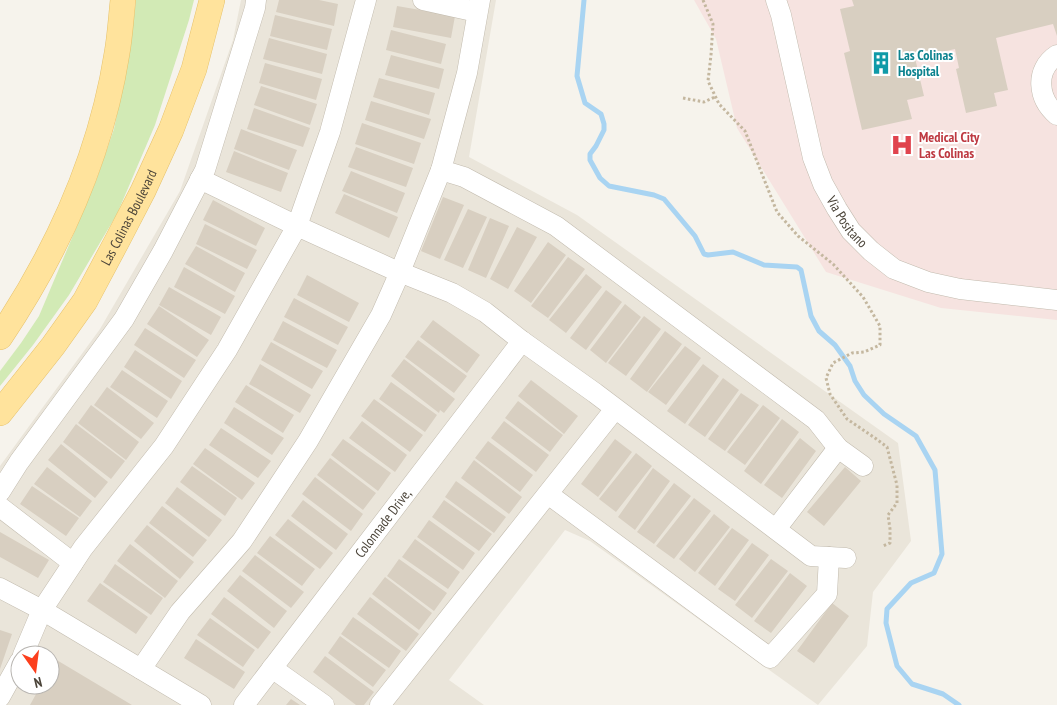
<svg xmlns="http://www.w3.org/2000/svg" width="1057" height="705" font-family="'PT Sans Narrow',sans-serif">
<style>
.residential{fill:#eae5da;fill-rule:evenodd}
.medical{fill:#f6e3e0}
.green{fill:#d2eab5}
.lines{fill:none;stroke-linecap:round;stroke-linejoin:round}
.stream{stroke:#a9d4f2;stroke-width:5}
.building{fill:#d8cfc1}
.minor-casing{stroke:#c2bbae;stroke-width:21}
.major-casing{stroke:#e6c16a;stroke-width:26}
.path{stroke:#c4b79f;stroke-width:3;stroke-dasharray:2.5 2.5;stroke-linecap:butt}
.minor{stroke:#fff;stroke-width:20}
.major{stroke:#ffe39c;stroke-width:25}
.labels{text-anchor:middle;stroke-width:4;stroke-linejoin:round;paint-order:stroke}
.culture-label{font-size:14px;font-weight:bold;fill:#0d838f;stroke:#fff;text-anchor:start}
.health-label{font-size:14px;font-weight:bold;fill:#be3a42;stroke:#fff;text-anchor:start}
.street-label{font-size:14px;fill:#4b4439;stroke:#fff}
</style>
<rect width="100%" height="100%" fill="#f6f3ec"/>
<path class="residential" d="M241 0H496L469 157 577 215 898 443 911 541 873 592 867 646 818 705 590 541 565 530 449 680 484 705H0V466L100 329 180 191 233 40ZM20 655H50V685H20Z"/>
<path class="medical" d="M694 0H1057V320L941 308 826 272 737 128 716 39Z"/>
<path class="green" d="M136 0H194L189 20 155 125 117 214 69 295 33 345 0 386V371L21 343 39 316 96 181 114 129 129 56Z"/>
<g class="lines">
<path class="stream" d="M584 0 577 76 585 103 601 114 604 124V130L596 146 590 154V160L600 178 609 186 654 195 664 199 695 236 704 254 708 255 733 252 764 265 797 267 801 270 811 316 819 331 835 345 850 366 855 381 864 395 884 414 916 436 935 470 942 554 934 573 911 583 887 609 886 623 897 666 912 684 943 694 959 705"/>
</g>
<path class="building" d="M279 0H319L338 4 334 26 276 12Z
M852 0H1057V36L1053 24 996 38 1008 90 994 93 997 106 966 113 956 69 959 68 955 49 915 58 924 96 907 100 912 119 862 130 844 53 850 51 840 9 854 6Z
M397 6 455 16 451 38 393 27Z
M275 15 332 29 327 50 270 36Z
M391 30 446 44 441 64 386 50Z
M269 38 327 54 322 74 263 59Z
M391 55 444 69 439 89 385 75Z
M265 63 322 79 316 100 259 83Z
M379 78 435 93 429 115 373 97Z
M261 86 317 104 310 125 254 105Z
M371 101 431 119 424 139 365 120Z
M254 108 310 128 303 147 247 129Z
M362 123 421 143 414 164 355 144Z
M241 129 297 150 289 170 234 149Z
M356 147 413 168 406 187 348 167Z
M234 151 288 173 281 192 226 172Z
M351 171 405 193 397 213 342 191Z
M344 194 398 217 389 238 335 213Z
M443 197 464 205 440 259 421 251Z
M213 200 265 228 256 246 203 220Z
M468 209 487 217 463 268 444 260Z
M490 218 509 226 486 278 468 270Z
M205 224 257 250 247 269 196 244Z
M517 227 537 237 508 289 490 279Z
M548 242 566 255 531 303 514 291Z
M196 246 245 273 235 292 185 264Z
M568 257 585 269 548 318 531 306Z
M184 267 235 296 225 314 174 287Z
M586 274 602 287 566 333 549 320Z
M307 275 359 303 349 322 297 295Z
M169 287 221 317 211 335 159 305Z
M606 290 622 302 586 350 570 338Z
M294 298 348 327 338 345 284 317Z
M625 304 641 317 606 363 590 350Z
M159 306 209 340 197 357 147 324Z
M644 316 661 329 626 376 608 363Z
M433 320 480 355 467 373 420 337Z
M283 321 337 350 327 368 273 340Z
M145 328 196 360 184 378 134 345Z
M665 331 682 344 647 392 630 379Z
M418 340 467 376 454 393 405 357Z
M271 342 323 371 312 389 261 360Z
M685 346 701 358 666 405 648 392Z
M135 350 182 381 171 399 124 367Z
M404 359 455 399 444 413 440 410 439 413 391 376Z
M260 364 311 395 300 413 249 384Z
M703 364 719 376 685 424 667 411Z
M122 370 168 401 157 418 110 387Z
M723 378 739 390 705 437 688 425Z
M531 380 578 416 564 434 518 396Z
M391 382 437 415 425 432 379 399Z
M246 385 294 415 283 433 235 402Z
M107 387 154 423 141 439 94 405Z
M741 393 759 405 725 451 708 439Z
M374 399 423 435 410 452 361 416Z
M518 401 563 435 550 452 505 418Z
M91 405 139 442 126 460 78 423Z
M763 405 780 418 745 465 727 452Z
M234 407 284 438 272 455 224 423Z
M782 419 799 432 761 484 744 471Z
M362 421 407 455 395 472 349 438Z
M504 421 549 455 536 472 491 438Z
M76 424 125 461 111 479 63 442Z
M221 428 271 461 258 478 209 445Z
M800 438 816 451 782 498 764 485Z
M343 439 391 473 378 491 331 455Z
M615 439 632 452 598 497 581 484Z
M488 441 533 475 520 492 475 458Z
M61 444 108 482 95 498 48 460Z
M205 448 255 483 242 500 193 464Z
M636 453 652 466 616 512 599 499Z
M330 458 376 493 363 510 317 475Z
M474 460 522 497 509 514 461 478Z
M192 466 237 498 225 516 180 482Z
M47 467 92 501 80 517 34 484Z
M845 467 861 481 824 526 807 512Z
M653 468 670 481 635 530 618 517Z
M315 477 363 514 351 531 302 494Z
M456 481 506 517 494 533 445 497Z
M674 483 691 496 654 544 637 532Z
M32 486 79 518 66 536 20 504Z
M177 487 222 520 209 537 165 503Z
M694 498 711 511 674 559 656 546Z
M303 500 348 534 336 550 291 516Z
M444 500 492 534 479 551 432 517Z
M162 506 207 540 193 557 149 523Z
M714 514 730 527 695 572 679 559Z
M288 519 333 553 320 569 275 535Z
M429 520 475 553 463 570 417 537Z
M147 525 194 562 180 579 134 541Z
M732 528 749 540 715 586 698 573Z
M0 532 49 560 38 578 0 557Z
M270 536 315 569 302 586 257 553Z
M415 539 460 572 448 589 402 557Z
M752 543 769 555 735 601 718 589Z
M130 544 178 581 165 598 117 561Z
M255 555 304 592 291 608 242 571Z
M399 559 447 593 434 611 387 576Z
M771 559 788 571 752 618 735 605Z
M115 564 163 598 151 615 103 582Z
M790 573 807 586 771 633 754 621Z
M240 575 287 611 274 628 227 591Z
M385 577 432 613 419 630 372 594Z
M100 583 148 617 136 634 87 601Z
M224 597 271 632 258 649 211 614Z
M370 597 419 634 406 651 357 614Z
M832 603 849 616 814 663 797 651Z
M353 617 401 651 389 668 341 634Z
M210 618 255 650 243 667 197 635Z
M0 630 12 634 0 669Z
M340 636 386 670 373 687 328 653Z
M196 639 245 672 234 689 184 658Z
M325 656 374 692 364 705H356L313 672Z
M55 659 132 705H30L41 685H50V669Z
M291 699 300 705H286Z"/>
<g class="lines">
<defs>
<g id="minor">
<path d="M423 0 477 12"/>
<path id="s1" d="M776 0 781 15 813 158 823 184 837 209 851 231 871 251 894 269 928 282 960 289 1057 300"/>
<path d="M1057 55C1034 70 1038 99 1057 115"/>
<path d="M441 170 464 177 556 226 816 420 838 448 863 466"/>
<path d="M200 179 297 226 330 132 366 0"/>
<path d="M0 492 19 462 124 319 163 251 205 170 255 8 256 0"/>
<path d="M548 494 770 658 827 594 829 557"/>
<path d="M0 507 73 563"/>
<path d="M776 529 838 448"/>
<path d="M0 588 42 610 201 705"/>
<path d="M23 655 42 610 83 548 164 446 227 350 297 226 392 269 452 293 485 312 522 341 595 393 811 556 846 558"/>
<path d="M272 668 324 705"/>
<path d="M141 669 180 612 242 541 308 441 381 315 400 272 441 170 467 73 480 0"/>
<path d="M0 697 20 661"/>
<path id="s2" d="M244 705 522 341"/>
<path d="M380 705 615 409"/>
</g>
<g id="major">
<path d="M0 337C57 252 101 155 117 53 120 36 121 18 123 0"/>
<path id="s3" d="M0 413 53 346 85 301 117 241 143 191 171 130 194 69 212 0"/>
</g>
</defs>
<use href="#minor" class="minor-casing"/>
<use href="#major" class="major-casing"/>
<path class="path" d="M703 0 713 24 711 55 708 81 719 104 745 131 777 212 798 236 833 264 863 297 880 326V345L864 352 852 353 833 363 826 378 830 394 847 419 875 438 887 447 897 485V503L888 515 890 529V543L883 546
M683 98 704 102 715 97"/>
<use href="#minor" class="minor"/>
<use href="#major" class="major"/>
</g>
<defs>
<symbol id="building-bare" viewBox="-9 -9 18 18"><path d="M-4-6H4V6H1V3H-1V6H-4ZM-2.5-4.3h1.7v1.8h-1.7ZM.8-4.3h1.7v1.8H.8ZM-2.5-1h1.7V.8h-1.7ZM.8-1h1.7V.8H.8Z" fill="#0f9aa8" stroke="#fff" stroke-width="2.5" paint-order="stroke"/></symbol>
<symbol id="hospital-bare" viewBox="-9 -9 18 18"><path d="M-5-5h3v3.5h4V-5h3V5h-3V1.5h-4V5h-3Z" fill="#e0444e" stroke="#fff" stroke-width="2.5" paint-order="stroke"/></symbol>
</defs>
<g fill-rule="evenodd">
<use href="#building-bare" x="865" y="47" width="32" height="32"/>
<use href="#hospital-bare" x="886" y="129" width="32" height="32"/>
</g>
<g class="labels">
<g class="culture-label">
<text x="898" y="60">Las Colinas<tspan x="898" dy="16">Hospital</tspan></text>
</g>
<g class="health-label">
<text x="919" y="142">Medical City<tspan x="919" dy="16">Las Colinas</tspan></text>
</g>
<g class="street-label">
<text dy="5" stroke="none"><textPath href="#s3" startOffset="235">Las Colinas Boulevard</textPath></text>
<text dy="5" stroke="none"><textPath href="#s1" startOffset="235">Via Positano</textPath></text>
<text dy="5" stroke="none"><textPath href="#s2" startOffset="229">Colonnade Drive,</textPath></text>
</g>
</g>
<g transform="translate(35 670) rotate(166)"><circle r="24" fill="#ffffff" stroke="#b7b4b0"/>
<path d="M0-4L9 19L0 12L-9 19Z" fill="#fc3f1d"/>
<text y="-8" font-size="14" font-weight="bold" text-anchor="middle" fill="#4b4439">N</text>
</g>
</svg>
